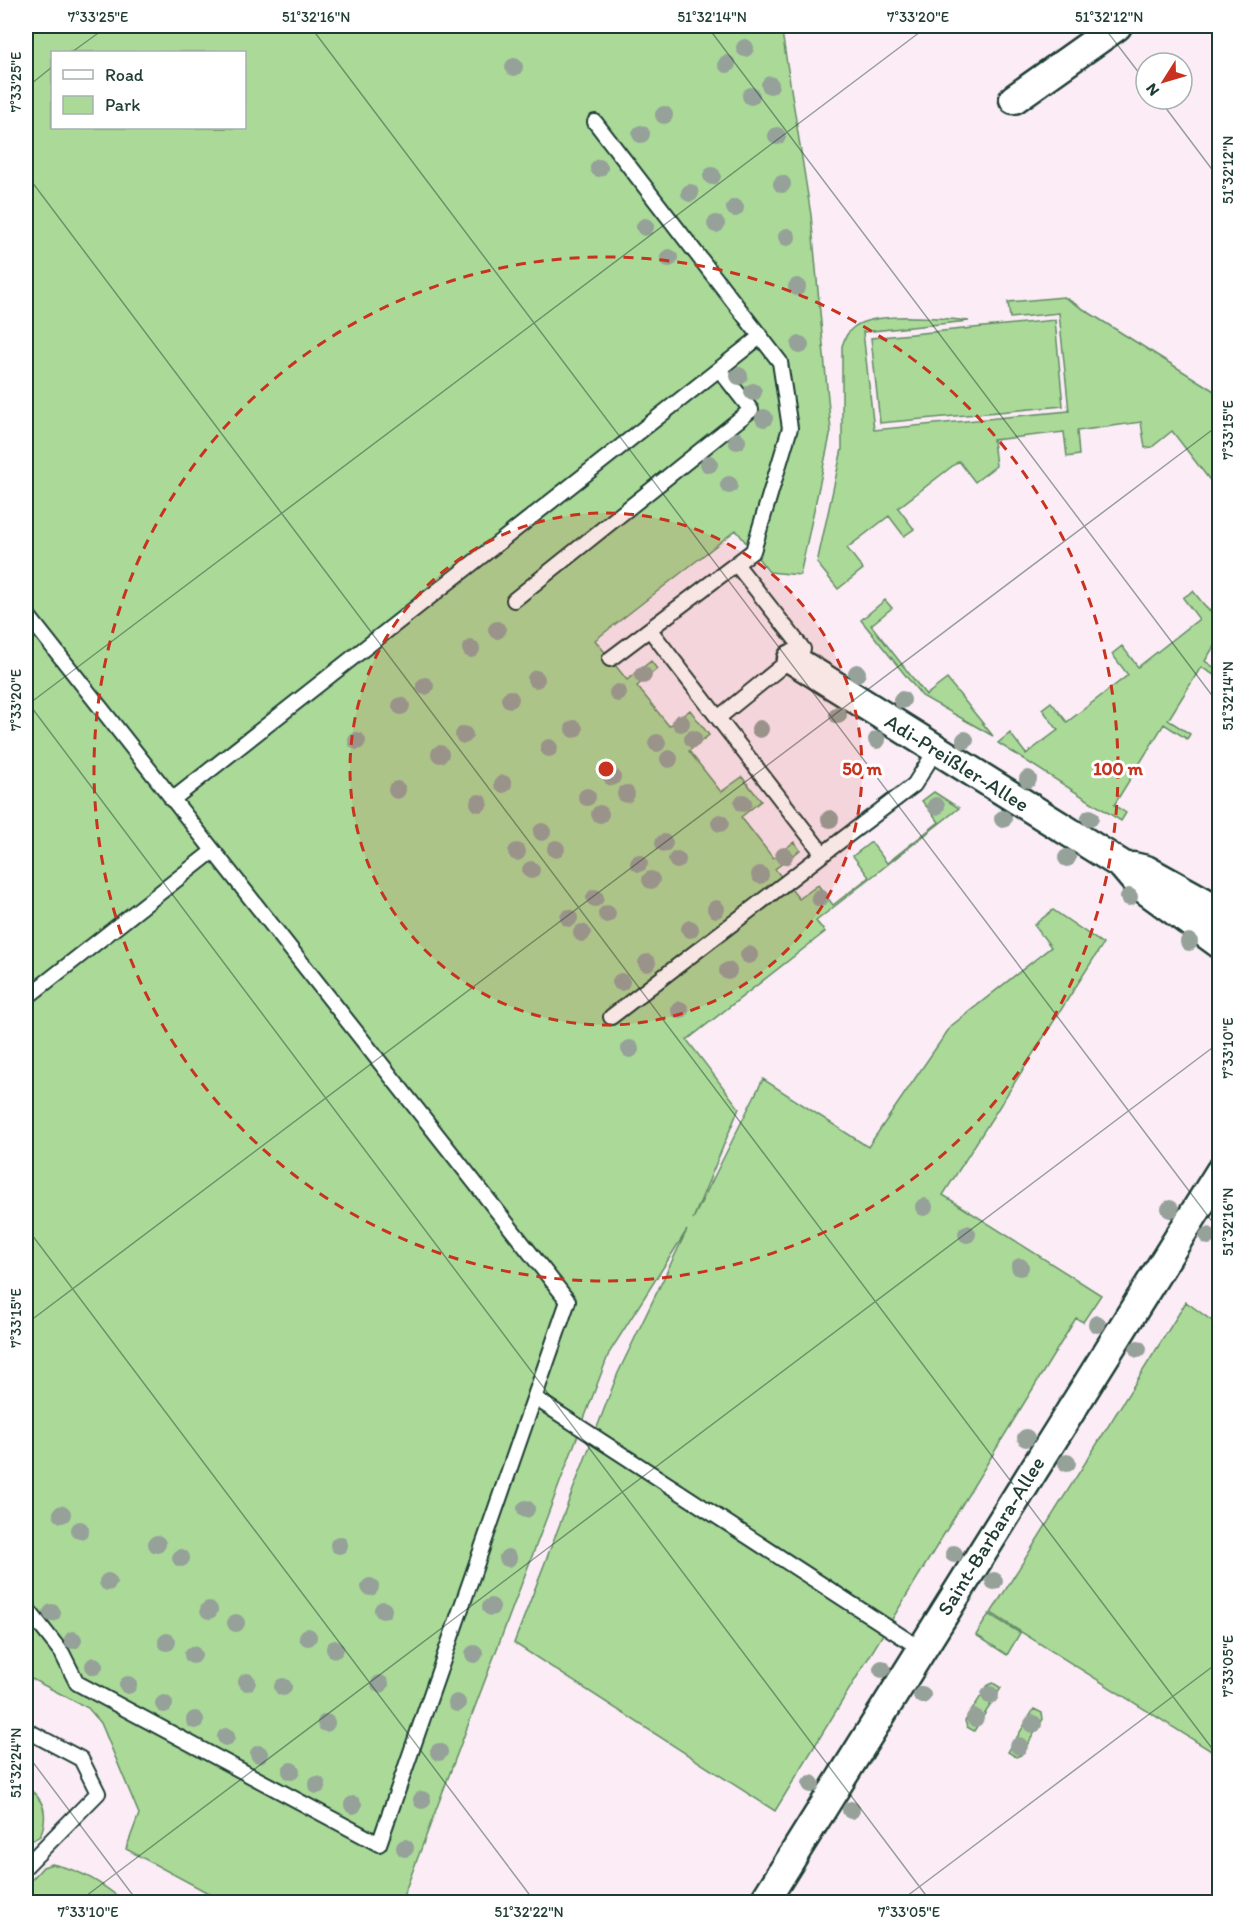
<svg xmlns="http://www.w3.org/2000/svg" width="1245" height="1928" font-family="Itim,sans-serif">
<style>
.green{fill:#aad998;stroke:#648b66;stroke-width:1.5;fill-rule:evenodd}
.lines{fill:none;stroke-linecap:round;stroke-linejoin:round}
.lane-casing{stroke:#1f3d34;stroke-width:18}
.street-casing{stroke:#1f3d34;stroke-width:33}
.lane{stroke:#fff;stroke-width:14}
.street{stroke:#fff;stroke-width:28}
.tree{fill:#95a199}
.ticks{fill:none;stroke:#1f3d34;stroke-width:1.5;stroke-opacity:0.45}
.ring{fill:none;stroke:#c8321e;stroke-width:3;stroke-dasharray:10 8}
.labels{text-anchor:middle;stroke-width:6;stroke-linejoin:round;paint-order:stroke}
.street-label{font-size:21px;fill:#1f3d34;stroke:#fff}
.centre{fill:#c8321e;stroke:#fff;stroke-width:3}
.ring-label{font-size:18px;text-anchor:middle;font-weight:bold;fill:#c8321e;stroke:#fff;stroke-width:6;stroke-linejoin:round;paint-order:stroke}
.neatline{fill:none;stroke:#1f3d34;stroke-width:2}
.ticks-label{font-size:15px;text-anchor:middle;fill:#1f3d34}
</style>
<rect width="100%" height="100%" fill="#fbecf6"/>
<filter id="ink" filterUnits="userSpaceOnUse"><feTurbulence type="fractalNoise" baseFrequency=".0167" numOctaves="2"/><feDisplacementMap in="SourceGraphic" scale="12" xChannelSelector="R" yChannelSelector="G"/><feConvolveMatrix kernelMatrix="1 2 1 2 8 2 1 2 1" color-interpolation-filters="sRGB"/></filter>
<g filter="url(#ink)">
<path class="green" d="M26 26H781L811 215 831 431 800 575 769 572 736 530 595 640 627 680 651 661 657 669 637 686 669 726 690 710 709 735 689 751 721 792 742 777 761 801 741 817 773 858 794 842 800 850 775 869 799 899 818 885 833 905 869 877 853 856 871 842 887 863 939 822 922 801 934 792 959 808 816 921 825 932 687 1040 739 1108 693 1219 763 1079 868 1147 951 1026 1051 947 1034 925 1053 910 1103 944 943 1195 1101 1295 1083 1322 1076 1318 775 1811 514 1643 618 1373 687 1230 609 1353 401 1902H225L126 1849 139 1814 101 1723 88 1708 26 1676ZM52 52H244V128H52Z
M1064 297 1219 394V492L1172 431 1152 447 1145 448 1141 422 1077 431 1079 455 1067 457 1064 432 993 440 996 466 975 482 959 461 898 508 914 529 904 536 889 516 847 548 863 569 838 589 817 563 842 449V346C845 338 847 332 854 327 875 311 944 318 969 321L863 332 874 430 1069 411 1059 313 1010 318 1008 302Z
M1055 320 1063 406 880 423 871 338Z
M1193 591 1209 611 1219 603V638L1205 661 1219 671V678L1201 667 1168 720 1190 734 1187 739 1164 724 1114 805 1126 813 1121 821 998 743 1010 733 1026 754 1058 730 1042 709 1051 702 1067 722 1128 675 1112 654 1122 646 1138 667 1199 619 1183 598Z
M885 600 892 608 871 625 926 695 947 679 993 736 922 696 861 620Z
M1186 1302 1219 1326V1756L991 1613Z
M989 1614 1020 1633 1007 1655 976 1635Z
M993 1683 1001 1688 974 1731 967 1727 965 1721 988 1685Z
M1034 1709 1042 1713 1043 1719 1021 1755 1016 1757 1008 1752Z
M26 1787C45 1799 49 1815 40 1836L26 1844Z
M52 1864C83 1871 100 1882 125 1902H26V1886L43 1867Z"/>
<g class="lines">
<defs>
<path id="lane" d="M595 122 780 362 790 428 753 551 736 564
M514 600 751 410 719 369
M26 613 568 1301 379 1844 77 1683 62 1653 26 1607
M610 659 736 564 803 649 718 718 650 630
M172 800 761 336
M823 854 914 785 936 750
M26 998 213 851
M611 1017 823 854 718 718
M535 1398 921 1649
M26 1730 81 1759 98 1793 26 1866"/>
<path id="street" d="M1014 99 1117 26
M792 659 1122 865 1139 885 1220 944
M1133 867 1146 870 1220 911
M764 1902 1220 1172"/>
</defs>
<use href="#lane" class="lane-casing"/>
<use href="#street" class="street-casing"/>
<use href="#lane" class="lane"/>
<use href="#street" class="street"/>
</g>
<g class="tree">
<circle cx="745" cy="48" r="9"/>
<circle cx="727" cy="64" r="9"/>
<circle cx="514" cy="67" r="9"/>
<circle cx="770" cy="85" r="9"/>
<circle cx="751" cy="96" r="9"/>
<circle cx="664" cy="115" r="9"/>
<circle cx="641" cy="134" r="9"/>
<circle cx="777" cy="136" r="9"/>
<circle cx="599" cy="168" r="9"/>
<circle cx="712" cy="176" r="9"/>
<circle cx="782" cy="184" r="9"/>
<circle cx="690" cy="193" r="9"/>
<circle cx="735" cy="208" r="9"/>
<circle cx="716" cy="224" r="9"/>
<circle cx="645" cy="227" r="9"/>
<circle cx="787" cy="237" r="9"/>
<circle cx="669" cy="258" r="9"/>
<circle cx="797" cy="287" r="9"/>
<circle cx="800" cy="345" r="9"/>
<circle cx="739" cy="376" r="9"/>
<circle cx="753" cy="392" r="9"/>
<circle cx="764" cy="418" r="9"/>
<circle cx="737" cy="441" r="9"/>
<circle cx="709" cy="464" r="9"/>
<circle cx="729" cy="485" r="9"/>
<circle cx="497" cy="630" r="9"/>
<circle cx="471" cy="649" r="9"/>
<circle cx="857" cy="673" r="9"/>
<circle cx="643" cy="675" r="9"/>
<circle cx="536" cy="679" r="9"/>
<circle cx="425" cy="686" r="9"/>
<circle cx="618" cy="693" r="9"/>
<circle cx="510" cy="699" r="9"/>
<circle cx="902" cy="700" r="9"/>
<circle cx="401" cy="706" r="9"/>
<circle cx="838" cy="715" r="9"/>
<circle cx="681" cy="723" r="9"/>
<circle cx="574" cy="729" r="9"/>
<circle cx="760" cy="729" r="9"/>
<circle cx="464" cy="735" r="9"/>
<circle cx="693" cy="739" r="9"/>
<circle cx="877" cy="740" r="9"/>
<circle cx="965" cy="740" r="9"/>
<circle cx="357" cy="741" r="9"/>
<circle cx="657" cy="743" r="9"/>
<circle cx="549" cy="748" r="9"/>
<circle cx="440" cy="754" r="9"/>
<circle cx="669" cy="759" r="9"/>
<circle cx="612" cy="777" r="9"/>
<circle cx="1028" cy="779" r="9"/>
<circle cx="503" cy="784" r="9"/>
<circle cx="397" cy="790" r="9"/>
<circle cx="626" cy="794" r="9"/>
<circle cx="587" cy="797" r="9"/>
<circle cx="479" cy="803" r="9"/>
<circle cx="743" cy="803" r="9"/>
<circle cx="936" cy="806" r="9"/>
<circle cx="600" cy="814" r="9"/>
<circle cx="1090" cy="818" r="9"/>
<circle cx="830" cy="819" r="9"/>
<circle cx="1003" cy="819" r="9"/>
<circle cx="720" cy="823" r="9"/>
<circle cx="542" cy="832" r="9"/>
<circle cx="664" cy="843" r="9"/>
<circle cx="556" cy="849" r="9"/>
<circle cx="517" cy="852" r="9"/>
<circle cx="784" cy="856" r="9"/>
<circle cx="1067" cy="858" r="9"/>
<circle cx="677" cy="860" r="9"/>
<circle cx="639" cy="863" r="9"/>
<circle cx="531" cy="870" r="9"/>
<circle cx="760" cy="875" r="9"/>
<circle cx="651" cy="880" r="9"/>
<circle cx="1129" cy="897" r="9"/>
<circle cx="595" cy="898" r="9"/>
<circle cx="820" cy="898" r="9"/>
<circle cx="716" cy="909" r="9"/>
<circle cx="607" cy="914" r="9"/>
<circle cx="569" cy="918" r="9"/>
<circle cx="690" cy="929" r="9"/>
<circle cx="582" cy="933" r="9"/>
<circle cx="1189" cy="942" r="9"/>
<circle cx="749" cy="955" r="9"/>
<circle cx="647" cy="963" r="9"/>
<circle cx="728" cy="971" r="9"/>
<circle cx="621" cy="982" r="9"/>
<circle cx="680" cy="1010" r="9"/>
<circle cx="630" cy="1049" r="9"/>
<circle cx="924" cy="1207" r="9"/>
<circle cx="1170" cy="1209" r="9"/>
<circle cx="967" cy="1234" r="9"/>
<circle cx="1208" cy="1236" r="9"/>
<circle cx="1020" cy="1267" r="9"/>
<circle cx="1097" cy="1324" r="9"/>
<circle cx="1138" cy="1349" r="9"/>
<circle cx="1026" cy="1438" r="9"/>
<circle cx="1067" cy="1463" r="9"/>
<circle cx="526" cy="1509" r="9"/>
<circle cx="62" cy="1514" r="9"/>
<circle cx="80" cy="1530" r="9"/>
<circle cx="157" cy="1544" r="9"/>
<circle cx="339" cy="1545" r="9"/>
<circle cx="954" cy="1554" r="9"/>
<circle cx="181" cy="1558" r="9"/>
<circle cx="508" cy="1558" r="9"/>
<circle cx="994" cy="1581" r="9"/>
<circle cx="108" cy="1582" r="9"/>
<circle cx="370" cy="1587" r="9"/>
<circle cx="491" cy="1607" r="9"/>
<circle cx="209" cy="1610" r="9"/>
<circle cx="383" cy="1610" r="9"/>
<circle cx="52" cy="1613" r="9"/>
<circle cx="236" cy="1623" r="9"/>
<circle cx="308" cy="1637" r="9"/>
<circle cx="73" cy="1640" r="9"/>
<circle cx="167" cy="1642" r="9"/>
<circle cx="335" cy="1649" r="9"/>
<circle cx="474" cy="1654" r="9"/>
<circle cx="193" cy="1655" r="9"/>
<circle cx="94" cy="1666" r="9"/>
<circle cx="882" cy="1669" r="9"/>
<circle cx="247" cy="1682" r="9"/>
<circle cx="380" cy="1684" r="9"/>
<circle cx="128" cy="1685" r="9"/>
<circle cx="283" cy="1687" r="9"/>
<circle cx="922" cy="1695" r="9"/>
<circle cx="990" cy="1695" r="9"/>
<circle cx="457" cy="1703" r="9"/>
<circle cx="164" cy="1704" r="9"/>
<circle cx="975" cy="1718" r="9"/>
<circle cx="195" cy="1720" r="9"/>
<circle cx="326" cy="1723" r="9"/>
<circle cx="1033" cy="1724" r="9"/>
<circle cx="226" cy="1737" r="9"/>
<circle cx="1019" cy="1746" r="9"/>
<circle cx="439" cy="1752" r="9"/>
<circle cx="259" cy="1754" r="9"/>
<circle cx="291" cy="1771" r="9"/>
<circle cx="811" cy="1784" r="9"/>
<circle cx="317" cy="1785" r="9"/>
<circle cx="422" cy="1800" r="9"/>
<circle cx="353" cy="1805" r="9"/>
<circle cx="851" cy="1810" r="9"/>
<circle cx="405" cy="1848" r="9"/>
</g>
</g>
<path class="ticks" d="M310 26 1220 1232M707 26 1220 706M1103 26 1146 82M72 52 108 26M26 88 52 67M1159 99 1220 180M26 174 1220 1759M26 700 931 1902M26 706 928 26M26 1227 535 1902M26 1324 1220 424M26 1753 138 1902M78 1902 1220 1042M899 1902 1220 1661"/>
<circle cx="606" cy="769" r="256" fill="#c8321e" fill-opacity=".12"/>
<g class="ring">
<circle cx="606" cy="769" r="256"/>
<circle cx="606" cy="769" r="512"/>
</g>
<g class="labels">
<g class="street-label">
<text transform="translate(957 763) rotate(32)" y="7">Adi-Preißler-Allee</text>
<text transform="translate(991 1536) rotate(-58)" y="7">Saint-Barbara-Allee</text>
</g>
</g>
<circle cx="606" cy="769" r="9" class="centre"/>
<g class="ring-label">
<text x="862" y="775">50 m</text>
<text x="1118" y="775">100 m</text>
</g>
<rect width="1245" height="1928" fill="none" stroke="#fff" stroke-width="66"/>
<rect x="51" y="51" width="195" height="78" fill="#ffffff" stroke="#a5b1ae" stroke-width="1.5"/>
<rect x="63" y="70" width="30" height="9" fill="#ffffff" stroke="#a5b1ae" stroke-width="1.5"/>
<text x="105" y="81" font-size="18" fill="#1f3d34">Road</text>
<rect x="63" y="96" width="30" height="18" fill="#aad998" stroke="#a5b1ae" stroke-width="1.5"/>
<text x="105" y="111" font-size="18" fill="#1f3d34">Park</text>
<g transform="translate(1164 81) rotate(233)"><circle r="28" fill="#ffffff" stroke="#a5b1ae" stroke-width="1.5"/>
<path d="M0-4.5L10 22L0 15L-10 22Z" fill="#c8321e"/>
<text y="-9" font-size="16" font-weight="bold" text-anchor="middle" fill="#1f3d34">N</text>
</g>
<rect x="33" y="33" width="1179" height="1862" class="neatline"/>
<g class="ticks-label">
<text x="98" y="22">7°33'25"E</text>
<text x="316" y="22">51°32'16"N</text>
<text x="712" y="22">51°32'14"N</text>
<text x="918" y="22">7°33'20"E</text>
<text x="1109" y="22">51°32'12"N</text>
<text transform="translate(16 82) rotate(-90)" y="5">7°33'25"E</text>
<text transform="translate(1228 170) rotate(-90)" y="5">51°32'12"N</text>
<text transform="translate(1228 430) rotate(-90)" y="5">7°33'15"E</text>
<text transform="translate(1228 696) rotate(-90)" y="5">51°32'14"N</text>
<text transform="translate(16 700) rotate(-90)" y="5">7°33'20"E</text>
<text transform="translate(1228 1048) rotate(-90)" y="5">7°33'10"E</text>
<text transform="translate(1228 1222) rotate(-90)" y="5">51°32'16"N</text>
<text transform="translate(16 1318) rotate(-90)" y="5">7°33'15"E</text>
<text transform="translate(1228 1666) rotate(-90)" y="5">7°33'05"E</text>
<text transform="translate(16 1763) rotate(-90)" y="5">51°32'24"N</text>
<text x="88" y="1917">7°33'10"E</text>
<text x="529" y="1917">51°32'22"N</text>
<text x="909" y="1917">7°33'05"E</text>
</g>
</svg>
